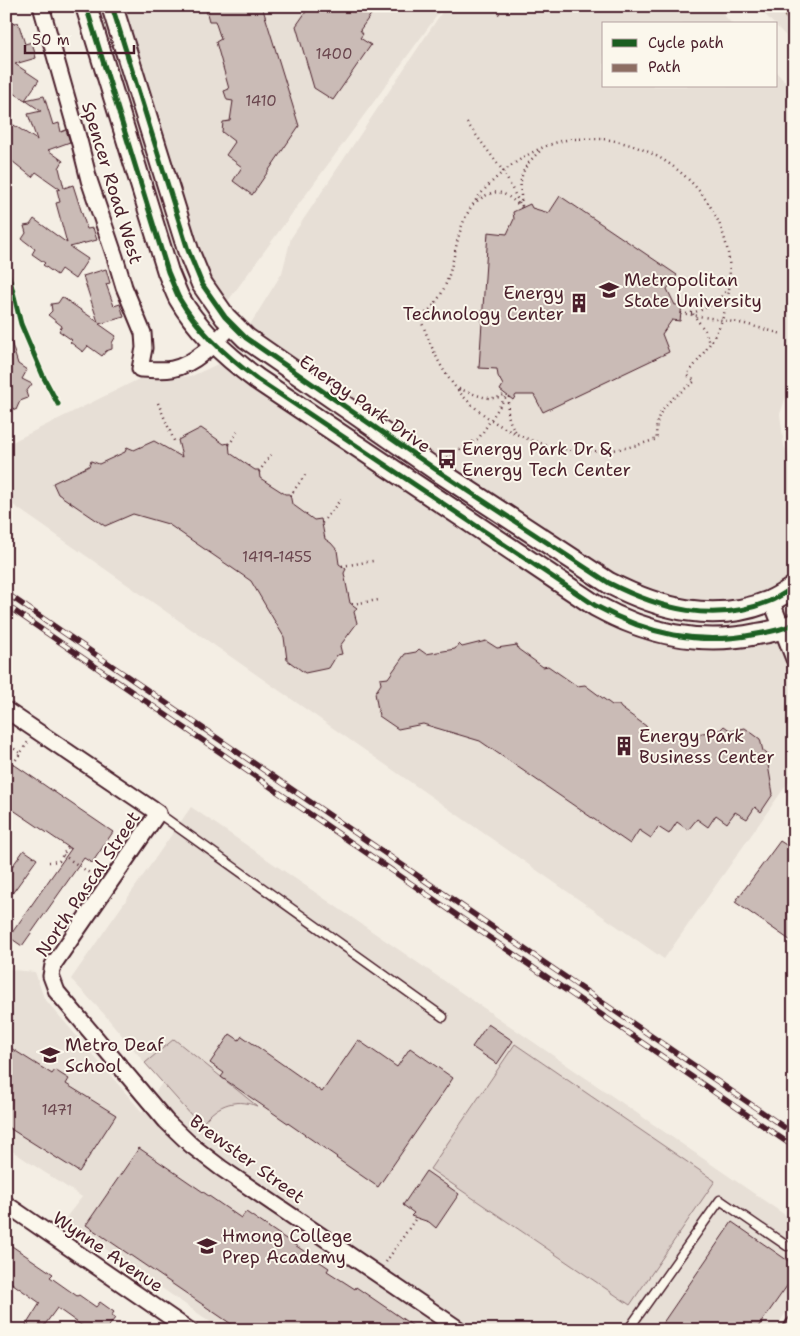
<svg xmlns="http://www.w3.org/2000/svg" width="800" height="1336" font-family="'Shantell Sans',sans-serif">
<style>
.built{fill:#e7dfd6}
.green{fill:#dbd0c9;stroke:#92787a}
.building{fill:#cabbb6;stroke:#4a1f2b}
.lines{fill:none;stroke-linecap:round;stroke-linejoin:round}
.lane-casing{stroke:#4a1f2b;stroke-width:11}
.street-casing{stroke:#4a1f2b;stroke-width:19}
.secondary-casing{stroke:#4a1f2b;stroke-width:24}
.path{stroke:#4a1f2b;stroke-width:2.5;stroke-dasharray:1 4;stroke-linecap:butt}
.lane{stroke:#fbf7ec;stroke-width:8}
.street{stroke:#fbf7ec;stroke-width:15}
.secondary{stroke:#fbf7ec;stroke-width:20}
.rail-casing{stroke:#4a1f2b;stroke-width:5.5}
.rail{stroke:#fbf7ec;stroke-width:4;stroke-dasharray:11;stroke-linecap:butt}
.quiet{stroke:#8d6e63;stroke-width:4;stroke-dasharray:8 4;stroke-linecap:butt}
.cycleway-casing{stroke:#fbf7ec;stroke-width:8}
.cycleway{stroke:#1b5e20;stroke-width:5}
.labels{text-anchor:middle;stroke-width:4;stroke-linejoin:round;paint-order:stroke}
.number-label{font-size:15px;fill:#6a464e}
.street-label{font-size:18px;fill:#4a1f2b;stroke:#fbf7ec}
.poi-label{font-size:18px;fill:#4a1f2b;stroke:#fbf7ec;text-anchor:start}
</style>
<rect width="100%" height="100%" fill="#f4eee4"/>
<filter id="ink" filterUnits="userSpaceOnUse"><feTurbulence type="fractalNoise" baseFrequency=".02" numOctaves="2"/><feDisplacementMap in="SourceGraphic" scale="10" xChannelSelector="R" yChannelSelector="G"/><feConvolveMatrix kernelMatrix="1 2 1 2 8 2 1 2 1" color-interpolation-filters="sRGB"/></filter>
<g filter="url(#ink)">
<path class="built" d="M122 6H444L225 305 201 264Z
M446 6H716L732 24H604V86H776V72L794 91V373L780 414 784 446 794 467V576L762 595 740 600 715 603 671 600 616 578 259 339 248 328 282 273 291 238Z
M757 6H794V44L776 26V24H774Z
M222 362 615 626 652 640 674 645 794 633V774L664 959 6 500V445L139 379 192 376Z
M191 807 794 1221V1301L774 1330H222L64 1220 82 1197 6 1147V967L13 970 35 972 44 998 142 1112 162 1083 104 1014 71 979Z"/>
<path class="green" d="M174 1039 257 1106C234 1097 214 1106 201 1126L145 1063Z
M515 1044 715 1181 630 1305 430 1169Z"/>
<path class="building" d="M205 6H262L299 126 252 195 233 181 242 167 226 155 235 142 222 132 223 122 230 121 233 101 227 100 224 91 229 89 216 42 221 39 215 21H209Z
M310 6H377L360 30 363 34 360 38 371 45 333 100 314 88 296 26Z
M18 22 25 44 32 42 36 58 15 64 39 80 25 100 6 88V26Z
M44 96 53 125 59 123 61 132 66 130 70 142 48 150 63 161 59 168 64 188 73 185 87 229 93 228 97 240 70 247 88 259 75 279 61 269 57 275 43 265 45 263 32 254 35 249 22 239 26 233 24 226 30 225 34 219 67 243 56 203 60 202 57 190 60 189 36 172 32 177 7 157 11 151 6 148V120L37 140 28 114 41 111 25 100Z
M560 196 677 275 667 289 675 305 682 304 680 321 672 320 662 334 669 352 543 412 534 395H516L513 400 500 390 503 385 498 376 497 369 479 368 488 232 507 234 514 219 513 212 530 204 532 208 549 213Z
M106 269 110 283 106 284 114 306 120 304 124 317 99 324 116 336 112 343V349L106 351 102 356 88 346 83 352 70 342 72 340 59 331 62 326 48 315 52 311 51 304 58 303 62 297 98 322 83 276Z
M6 335H9L18 364 27 370 22 379 32 384 26 392 28 398 20 401 16 410 6 404Z
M201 428 224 444 229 443 230 453 255 470H259L260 478 285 494H290L292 504 314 520 321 519 325 539 331 543 337 550 339 564 346 569 344 573 350 603 357 608 354 612 357 623 340 646 342 654 337 655 329 668 305 673 287 660 284 637 251 581 168 524 133 514 105 526 58 494 53 483 89 466 91 461 99 464 125 452 127 447 134 450 154 441 182 457 178 440Z
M486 641 497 648 517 645 518 649 543 667 548 666 577 686 585 685 612 705H619L621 708 646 726 647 729 658 737 681 734 684 730 691 735 720 730 724 726 731 731 745 728 760 739 763 751 770 756 767 759 773 794 761 812 755 807 747 819 735 812 727 823 716 815 708 827 697 819 688 830 677 822 669 834 658 827 651 838 639 830 630 844 480 741 423 724 398 729 379 716 375 693 381 684 380 679 388 678 405 654 416 652 419 649 426 654 455 649 459 644 462 647Z
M6 759 113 832 92 863 84 858 22 946 9 937 71 849 6 805Z
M780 841 794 850V943L735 902Z
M24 850 37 859 6 902V875Z
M488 1024 513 1041 497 1064 472 1047Z
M230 1034 239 1040 242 1036 322 1092 358 1040 397 1067 410 1048 453 1078 378 1187 336 1158 337 1157 221 1077 224 1073 210 1063Z
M6 1045 52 1074 55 1070 61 1074 69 1079 66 1084 116 1115 79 1172 6 1126Z
M139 1148 241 1218 246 1212 329 1268 327 1271 355 1289 356 1287 419 1330H240L86 1225Z
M426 1171 459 1194 436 1228 429 1222 411 1216 414 1213 403 1205Z
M732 1222 794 1265V1276L756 1330H658Z
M6 1242 53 1274 50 1277 77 1296 79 1295 96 1307 100 1302 114 1312 111 1316 115 1318 106 1330H88L57 1308 41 1330H23L40 1303 6 1279Z"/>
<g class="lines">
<defs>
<path id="lane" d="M158 813 443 1017
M628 1330 720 1200 787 1246"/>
<path id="street" d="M41 6 80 144 89 180 115 257 124 287 143 333 144 348 140 369C150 369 162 371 172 369 196 364 216 342 232 325
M771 600 794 659
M6 710 158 813 53 965 51 976 57 992 166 1121 191 1145 221 1168 460 1330
M6 1204 189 1330
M791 1330 794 1325"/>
<path id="secondary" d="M86 6 168 272C172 281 175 290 179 298 198 331 227 357 257 379L596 606C647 634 699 646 757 634 770 632 782 630 794 624
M112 6 188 250 202 284 225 317 246 338 438 471 609 583C660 609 714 624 770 601 779 597 786 592 794 587"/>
</defs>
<use href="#lane" class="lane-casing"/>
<use href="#street" class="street-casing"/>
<use href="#secondary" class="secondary-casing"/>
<path class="path" d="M492 6 501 16
M467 123 503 171 522 208
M604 139C692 151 752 234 722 320 714 341 700 358 687 375L695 381C674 398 652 408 657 439 639 445 621 450 601 451 543 454 478 425 446 374 435 357 428 338 420 318 426 313 432 308 436 302 453 279 453 249 463 223 478 185 526 148 566 140 578 138 592 139 604 139Z
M477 201C497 187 502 191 519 205
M522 206C519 179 519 170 540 151
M681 313 745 324 782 334
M691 313C708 309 717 302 728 289
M693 314 706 332 709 344
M459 389C474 393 491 404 505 394
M509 397C506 411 508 422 517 433
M158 403 175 443
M229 445 239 430
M447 456 449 457 479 438 507 395
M259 472 272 453
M290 496 305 475
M322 523 341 499
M342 566 373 561
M352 604 379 600
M6 743 20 753
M13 764 28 742
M63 855 97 878
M49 862 59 861 68 847
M386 1262 416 1218"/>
<use href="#lane" class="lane"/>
<use href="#street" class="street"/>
<use href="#secondary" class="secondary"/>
<defs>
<path id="rail" d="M6 593 794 1134
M6 605 794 1147"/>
</defs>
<use href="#rail" class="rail-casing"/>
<use href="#rail" class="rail"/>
<path class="quiet" d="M777 6 794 25"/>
<defs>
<path id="cycleway" d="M86 6 168 272C172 281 175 290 179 298 198 331 227 357 257 379L596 606C647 634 699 646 757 634 770 632 782 630 794 624
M112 6 188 250 202 284 225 317 246 338 438 471 609 583C660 609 714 624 770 601 779 597 786 592 794 587
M6 264 21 324 44 378 58 404"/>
</defs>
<use href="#cycleway" class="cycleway-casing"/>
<use href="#cycleway" class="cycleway"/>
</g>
</g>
<defs>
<symbol id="university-bare" viewBox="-9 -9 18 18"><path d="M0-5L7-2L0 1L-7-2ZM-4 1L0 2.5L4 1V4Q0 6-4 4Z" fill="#4a1f2b" stroke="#fbf7ec" stroke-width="2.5" paint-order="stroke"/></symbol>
<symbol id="building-bare" viewBox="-9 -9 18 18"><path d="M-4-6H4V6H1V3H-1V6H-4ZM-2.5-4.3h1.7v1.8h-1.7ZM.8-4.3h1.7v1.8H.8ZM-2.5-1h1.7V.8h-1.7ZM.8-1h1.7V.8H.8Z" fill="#4a1f2b" stroke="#fbf7ec" stroke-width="2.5" paint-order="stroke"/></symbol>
<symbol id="bus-bare" viewBox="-9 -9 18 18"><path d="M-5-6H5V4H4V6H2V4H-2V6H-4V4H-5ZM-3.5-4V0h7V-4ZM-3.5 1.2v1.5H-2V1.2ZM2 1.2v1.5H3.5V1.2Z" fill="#4a1f2b" stroke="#fbf7ec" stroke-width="2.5" paint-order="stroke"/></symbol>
<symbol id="school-bare" viewBox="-9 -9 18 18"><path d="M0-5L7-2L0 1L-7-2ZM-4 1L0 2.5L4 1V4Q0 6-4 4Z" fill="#4a1f2b" stroke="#fbf7ec" stroke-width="2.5" paint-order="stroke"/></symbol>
</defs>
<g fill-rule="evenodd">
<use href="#university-bare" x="595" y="276" width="28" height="28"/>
<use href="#building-bare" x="565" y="289" width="28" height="28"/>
<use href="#bus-bare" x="433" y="445" width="28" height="28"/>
<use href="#building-bare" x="610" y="732" width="28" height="28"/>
<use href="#school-bare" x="36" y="1041" width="28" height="28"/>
<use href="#school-bare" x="193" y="1232" width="28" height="28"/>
</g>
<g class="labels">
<g class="number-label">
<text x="334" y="59">1400</text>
<text x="261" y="106">1410</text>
<text x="277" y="562">1419-1455</text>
<text x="57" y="1115">1471</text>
</g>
<g class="street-label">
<text transform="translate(112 183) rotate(73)" y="6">Spencer Road West</text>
<text transform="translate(365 404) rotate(35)" y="6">Energy Park Drive</text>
<text transform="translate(88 884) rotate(-56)" y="6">North Pascal Street</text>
<text transform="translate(247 1159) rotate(36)" y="6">Brewster Street</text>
<text transform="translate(108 1252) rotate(34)" y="6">Wynne Avenue</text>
</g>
<g class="poi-label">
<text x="624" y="286">Metropolitan<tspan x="624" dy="21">State University</tspan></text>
<text x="564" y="299" text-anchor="end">Energy<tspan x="564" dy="21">Technology Center</tspan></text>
<text x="462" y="455">Energy Park Dr &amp;<tspan x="462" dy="21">Energy Tech Center</tspan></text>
<text x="639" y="742">Energy Park<tspan x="639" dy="21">Business Center</tspan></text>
<text x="65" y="1051">Metro Deaf<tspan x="65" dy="21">School</tspan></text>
<text x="222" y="1242">Hmong College<tspan x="222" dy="21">Prep Academy</tspan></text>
</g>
</g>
<rect width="800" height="1336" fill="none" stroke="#fbf7ec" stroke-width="25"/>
<rect x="12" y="12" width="775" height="1311" fill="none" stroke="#4a1f2b" stroke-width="2" filter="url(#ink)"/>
<rect x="602" y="22" width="175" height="65" fill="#fbf7ec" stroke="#b4a19f"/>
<rect x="612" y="39" width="25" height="8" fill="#1b5e20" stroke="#b4a19f"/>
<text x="648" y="48" font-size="15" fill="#4a1f2b">Cycle path</text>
<rect x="612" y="64" width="25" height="8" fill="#8d6e63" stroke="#b4a19f"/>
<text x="648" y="72" font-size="15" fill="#4a1f2b">Path</text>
<path d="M25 45v8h109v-8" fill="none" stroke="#4a1f2b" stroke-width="2.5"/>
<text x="32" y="45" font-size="15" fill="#4a1f2b" stroke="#fbf7ec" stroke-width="4" paint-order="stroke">50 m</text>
</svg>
